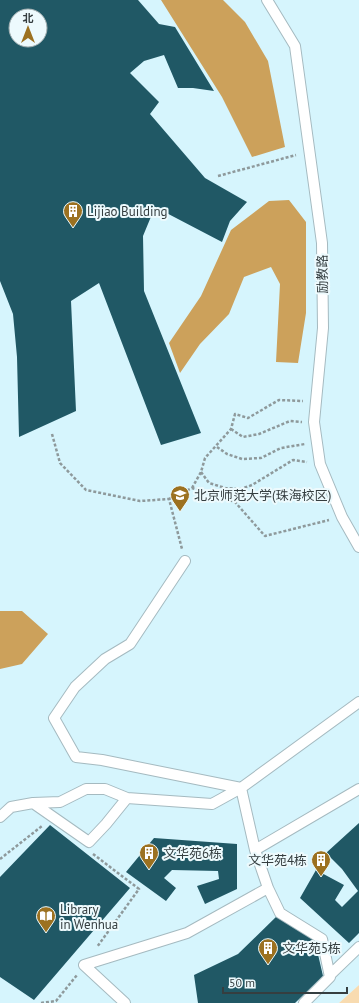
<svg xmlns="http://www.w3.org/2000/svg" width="359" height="1003" font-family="'PT Sans','Noto Sans SC',sans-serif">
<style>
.built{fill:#d6f5fd;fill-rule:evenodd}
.green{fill:#f8dbb0}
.water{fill:#cca15b}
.building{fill:#205865;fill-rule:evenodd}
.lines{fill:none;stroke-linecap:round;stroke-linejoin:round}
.service-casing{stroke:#a5bac0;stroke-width:12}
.path{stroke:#8e999b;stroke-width:2.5;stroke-dasharray:3 2;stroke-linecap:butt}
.service{stroke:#fff;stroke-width:10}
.labels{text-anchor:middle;stroke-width:4;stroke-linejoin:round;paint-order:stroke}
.poi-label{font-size:13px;fill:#353e40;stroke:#edfafd;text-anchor:start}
.street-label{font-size:13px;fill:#353e40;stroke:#edfafd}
</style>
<rect width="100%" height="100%" fill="#edfafd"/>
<path class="built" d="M0 0H359V985L339 1003H0ZM16 16H40V40H16Z"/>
<path class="green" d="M359 985V1003H339Z"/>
<path class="water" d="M161 0H223L245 22 268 61 285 147 252 157 222 97Z
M289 200 306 222V313L298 363 276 362 280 284 271 267 244 277 229 314 200 344 180 373 169 343 201 296 231 230 269 201Z
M0 611H22L48 634 22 664 0 669Z"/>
<path class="building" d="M0 0H138L159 24 175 27 214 91 193 88H178L164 55 144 61 130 73 159 102 150 114 205 178 247 202 230 221 222 242 155 207 143 236 144 291 201 433 161 445 99 283 71 301 76 411 19 437 17 357 13 314 0 281ZM16 16H40V40H16Z
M359 823V933L349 943 300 898 316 870 344 885 335 900 342 907 358 891 342 869 326 853Z
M50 825 130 888 34 1000 0 977V877Z
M154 838 237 844V889L205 904 197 886 219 879 218 871 172 870 164 878 176 888 166 901 126 872Z
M278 915 311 935 317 950 323 976 295 1003H198L194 975 238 954Z"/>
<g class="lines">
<defs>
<path id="service" d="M267 0 295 46 322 243 323 328 314 422 320 464 342 517 359 547
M185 561 130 644 105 659 75 687 54 718 76 757 102 760 241 788 359 702
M33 803 89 842 106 824 127 798 212 804 241 788 255 850 268 888 187 933 84 965 125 1003
M0 817 11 807 33 803 60 802 86 789H105L127 798
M255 850 359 789
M268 888 280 913 322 939 330 977 304 1003
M330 975 359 947"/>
</defs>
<use href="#service" class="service-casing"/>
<path class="path" d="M218 176 296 155
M231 429 243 437 259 434 290 421 302 422
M52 434 60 463 86 490 140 501 169 499 182 549
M217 447 227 454 242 459 261 458 281 448 305 444
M201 472 209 483 225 488 241 489 252 485 293 460 307 462
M192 488 201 472 205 458 231 429 235 414 248 418 279 400 303 401
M169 499 192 488 235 502 265 536 329 520
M93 854 139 889 97 947
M0 859 42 826
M41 1003 56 1001 77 975"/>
<use href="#service" class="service"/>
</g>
<defs>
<symbol id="building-pin" viewBox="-11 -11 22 30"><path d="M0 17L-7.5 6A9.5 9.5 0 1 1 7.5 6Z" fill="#9c7120" stroke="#edfafd"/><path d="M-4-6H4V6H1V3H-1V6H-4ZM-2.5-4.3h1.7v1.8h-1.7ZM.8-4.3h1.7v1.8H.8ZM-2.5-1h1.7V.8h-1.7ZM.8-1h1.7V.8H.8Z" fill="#fff"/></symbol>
<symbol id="university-pin" viewBox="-11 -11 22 30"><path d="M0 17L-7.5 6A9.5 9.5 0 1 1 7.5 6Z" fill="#9c7120" stroke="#edfafd"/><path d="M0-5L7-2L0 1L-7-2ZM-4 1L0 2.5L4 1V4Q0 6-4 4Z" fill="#fff"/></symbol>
<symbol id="library-pin" viewBox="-11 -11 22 30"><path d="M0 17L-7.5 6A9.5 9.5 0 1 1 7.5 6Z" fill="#9c7120" stroke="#edfafd"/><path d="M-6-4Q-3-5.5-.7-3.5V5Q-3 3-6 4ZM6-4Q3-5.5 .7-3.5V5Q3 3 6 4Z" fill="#fff"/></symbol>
</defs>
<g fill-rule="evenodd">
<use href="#building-pin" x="62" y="200" width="22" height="30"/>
<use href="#university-pin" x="169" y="484" width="22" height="30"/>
<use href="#building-pin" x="138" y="842" width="22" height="30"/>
<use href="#building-pin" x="310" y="849" width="22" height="30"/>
<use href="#library-pin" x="35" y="905" width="22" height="30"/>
<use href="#building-pin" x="257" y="937" width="22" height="30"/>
</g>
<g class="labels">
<g class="poi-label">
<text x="87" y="216">Lijiao Building</text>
<text x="194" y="500">北京师范大学(珠海校区)</text>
<text x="163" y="858">文华苑6栋</text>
<text x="307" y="865" text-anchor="end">文华苑4栋</text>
<text x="60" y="914">Library<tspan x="60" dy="15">in Wenhua</tspan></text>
<text x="282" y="953">文华苑5栋</text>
</g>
<g class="street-label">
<text transform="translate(322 274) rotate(-91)" y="5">励教路</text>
</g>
</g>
<g transform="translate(28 28)"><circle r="19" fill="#edfafd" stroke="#a3afb1"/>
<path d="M0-3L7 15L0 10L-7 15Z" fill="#9c7120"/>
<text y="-6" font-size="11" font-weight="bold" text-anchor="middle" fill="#353e40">北</text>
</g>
<path d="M223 987v6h124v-6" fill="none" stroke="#353e40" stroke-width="2"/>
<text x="229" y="987" font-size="12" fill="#353e40" stroke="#edfafd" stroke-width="3" paint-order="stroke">50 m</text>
</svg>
